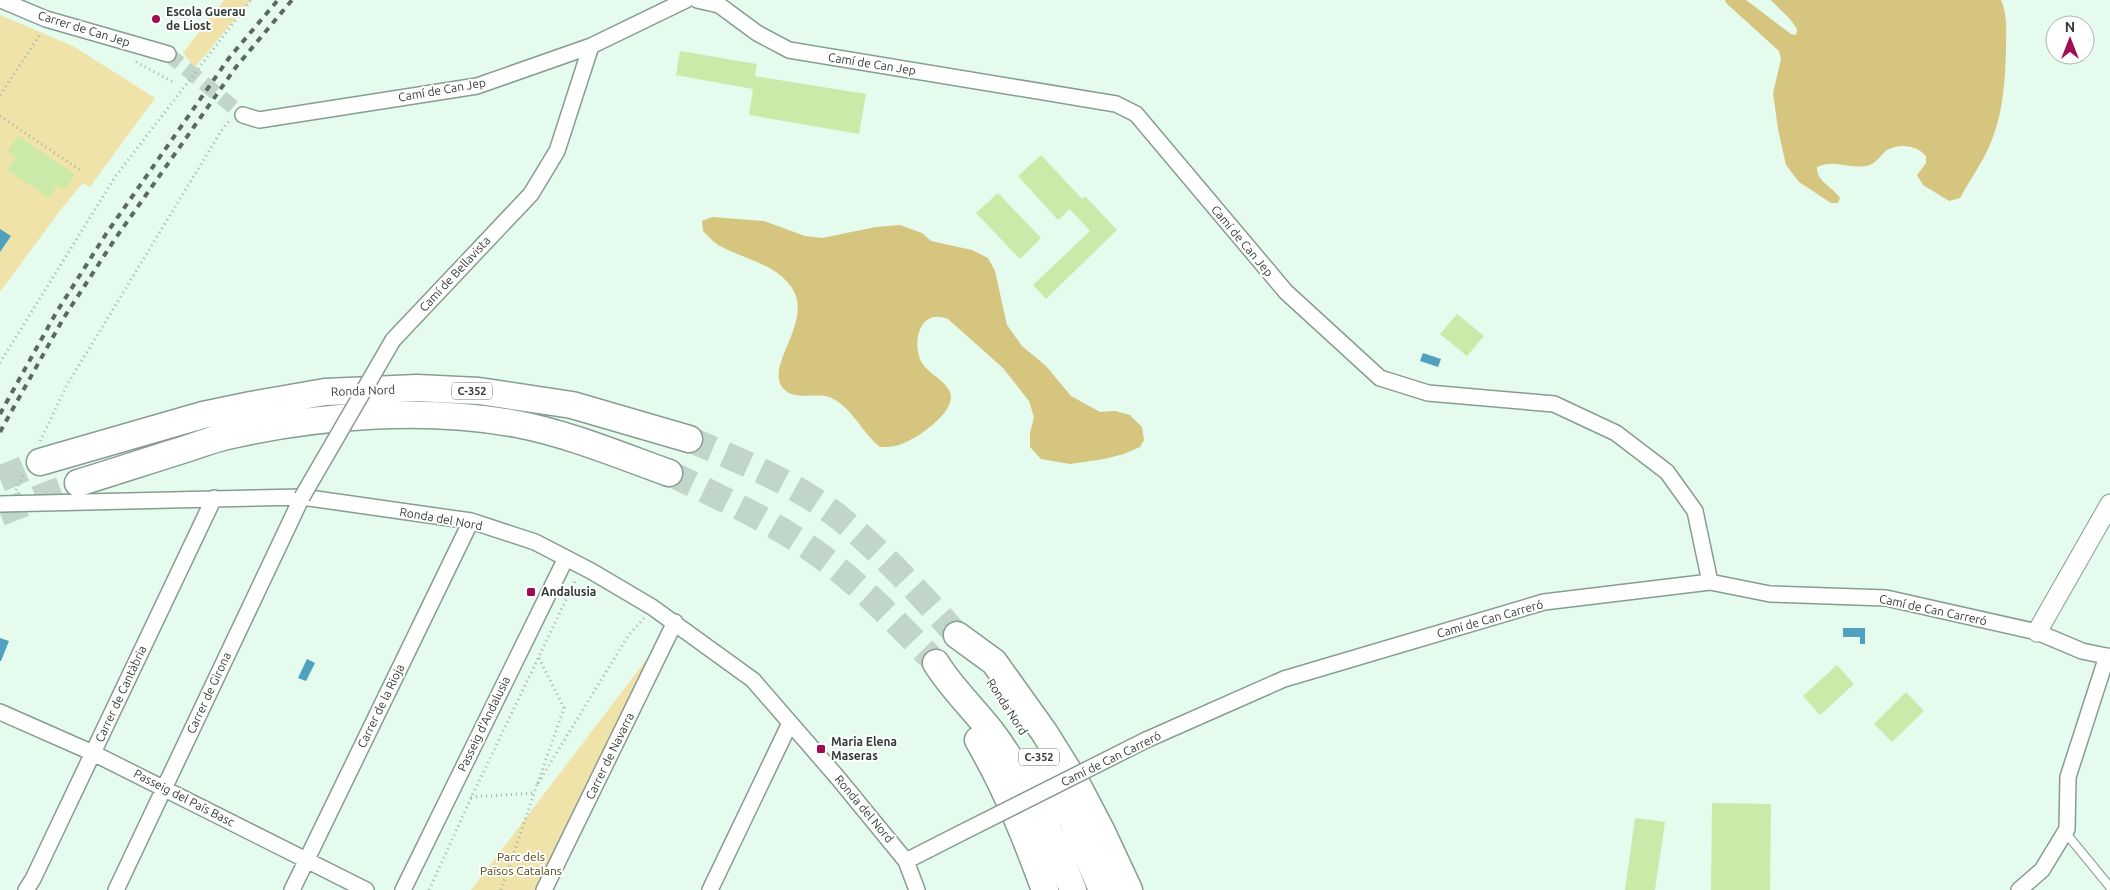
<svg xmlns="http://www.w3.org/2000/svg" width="2110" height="890" font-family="Ubuntu,sans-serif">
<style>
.green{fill:#f0e3aa}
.forest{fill:#d5c57f}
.water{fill:#4ea1bf}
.building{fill:#cbe9a8}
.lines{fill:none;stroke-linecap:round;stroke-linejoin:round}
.minor-tunnel{stroke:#c1d5c9;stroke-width:15;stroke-dasharray:15 8;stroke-linecap:butt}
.trunk-tunnel{stroke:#c1d5c9;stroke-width:26;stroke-dasharray:26 13;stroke-linecap:butt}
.service-casing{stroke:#889c91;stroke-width:10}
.minor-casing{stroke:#889c91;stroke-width:18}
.tertiary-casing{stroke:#889c91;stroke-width:21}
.trunk-casing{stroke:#889c91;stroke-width:29}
.path{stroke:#a2b4aa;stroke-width:3;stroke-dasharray:1 4;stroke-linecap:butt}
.service{stroke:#fff;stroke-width:8}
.minor{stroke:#fff;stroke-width:15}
.tertiary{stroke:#fff;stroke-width:19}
.trunk{stroke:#fff;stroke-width:26}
.rail{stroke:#5c6861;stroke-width:4;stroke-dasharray:6 6;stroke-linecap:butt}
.minor-bridge-casing{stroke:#889c91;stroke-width:18;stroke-linecap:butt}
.minor-bridge{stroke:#fff;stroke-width:15}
.poi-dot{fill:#a00d54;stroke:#fff;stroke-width:2}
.labels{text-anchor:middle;stroke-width:4;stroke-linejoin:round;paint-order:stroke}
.shield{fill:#fff;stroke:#707673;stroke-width:1}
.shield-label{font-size:11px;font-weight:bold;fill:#333c37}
.poi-label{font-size:12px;font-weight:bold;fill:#333c37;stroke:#fff;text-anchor:start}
.street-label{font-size:12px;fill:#333c37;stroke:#fff}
.park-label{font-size:12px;fill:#554913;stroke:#fff}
</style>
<rect width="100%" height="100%" fill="#e4fbee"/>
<path class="green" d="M224 0H251L195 67 183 53Z
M0 15 73 46 155 98 90 187 83 183 62 208 0 292Z
M675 622 536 890H471Z"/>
<path class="forest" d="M1725 0H1746L1791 34 1796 35 1797 29 1790 19 1771 0H2001C2008 16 2006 33 2006 49 2005 84 2003 115 1989 147 1981 165 1969 181 1960 198L1949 201 1923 185 1917 175 1926 163V156C1917 145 1900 143 1887 150 1880 155 1876 165 1866 166 1848 169 1836 159 1817 167 1816 181 1833 187 1840 198L1838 203H1831L1799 182 1786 165 1778 129 1773 93 1781 59 1779 51 1726 3Z
M712 217 764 221 805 236 822 238 876 227 900 225 922 233 931 241 972 250 988 258 995 271 1007 325 1022 346 1046 366 1071 396 1100 412 1115 411 1130 415 1142 427 1144 440 1140 447 1124 454 1104 459 1070 464 1041 459 1030 447V433L1034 417 1029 401 1003 368 948 319C923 309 913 335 919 356 923 372 942 377 949 390 961 411 912 443 895 446 890 447 885 447 880 447 862 433 851 405 829 397 816 393 795 400 785 390 760 368 819 319 789 284 772 263 744 259 720 246 714 243 708 236 703 231L702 221Z"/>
<path class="water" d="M0 229 11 236 0 252Z
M1423 353 1441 359 1438 367 1420 361Z
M1843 628H1865V644H1860V637H1843Z
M0 638 9 641 1 661H0Z
M307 659 315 663 306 681 298 678Z"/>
<path class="building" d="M680 51 757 64 755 76 866 94 859 134 749 115 753 89 676 75Z
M18 136 75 175 65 190 58 185 49 198 7 170 16 157 8 151Z
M1041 155 1082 199 1085 196 1117 230 1046 299 1033 285 1090 231 1070 209 1058 220 1018 176Z
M998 193 1041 238 1020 259 976 213Z
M1457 314 1484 336 1467 356 1440 334Z
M1837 665 1854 684 1820 715 1803 696Z
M1906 692 1924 711 1892 742 1874 724Z
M1712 803 1771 804 1770 890H1711Z
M1635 818 1665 822 1655 890H1625Z"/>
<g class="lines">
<path class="minor-tunnel" d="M168 54 243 115"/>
<path class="trunk-tunnel" d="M689 439C740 461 798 484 841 519 884 554 921 595 957 635
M669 473C721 498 775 522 822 557 864 588 900 626 936 663
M0 479 40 462
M0 513 78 483"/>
<defs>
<path id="service" d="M2065 832 2110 887"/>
<path id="minor" d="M1 0 46 19 168 54
M697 0 719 5 757 33 789 50 1116 104 1136 114 1286 292 1380 378 1428 393 1554 404 1616 433 1667 472 1695 511 1710 582
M243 115 259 120 477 86 591 46 686 0
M393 340 531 194 557 151 591 46
M0 504 302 497 471 521 535 542 591 571 652 607 753 680 838 778 906 861 917 890
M0 712 93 753 366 890
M1146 740 1284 679 1544 602 1710 582 1770 594 1886 598 2037 632 2082 651 2110 657
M906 861 961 833
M26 890 33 879 214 498
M116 890 302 497
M292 890 471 521
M403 890 566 558
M544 890 675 622
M710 890 790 723
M2019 890 2042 870 2067 829 2068 777 2107 656"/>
<path id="tertiary" d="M2037 632 2110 504"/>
<path id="trunk" d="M40 462 203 415 251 405 325 392 417 388 479 391 572 405 689 439
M78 483C111 473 144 462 176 452 193 447 210 440 227 436 319 415 424 407 517 424 569 434 619 455 669 473
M957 635 994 662 1044 732 1079 788 1101 830 1129 890
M936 663C952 689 975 710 993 734 1028 781 1053 836 1073 890
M978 740C1006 788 1026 838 1045 890
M1042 762 1073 821 1102 890"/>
</defs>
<use href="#service" class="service-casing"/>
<use href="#minor" class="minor-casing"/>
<use href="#tertiary" class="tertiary-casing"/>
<use href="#trunk" class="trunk-casing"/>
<path class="path" d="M136 62 173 82
M0 95 41 33
M0 116 80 170
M0 363 115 177 251 0
M40 441 67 385 223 128 230 120
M16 490 24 473
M539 658 564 708 537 785 628 636 644 618
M471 797 535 793
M429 890 471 798 576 579
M501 890 537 785"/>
<use href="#service" class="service"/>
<use href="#minor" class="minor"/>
<use href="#tertiary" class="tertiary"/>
<use href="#trunk" class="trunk"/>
<path class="rail" d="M0 414 56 313 106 234 229 58 278 0
M0 432 63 319 115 239 236 67 292 0"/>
<defs>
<path id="minor-bridge" d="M302 497 393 340
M961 833 1146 740"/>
</defs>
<use href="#minor-bridge" class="minor-bridge-casing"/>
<use href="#minor-bridge" class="minor-bridge"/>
</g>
<g class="poi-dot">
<circle cx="156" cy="19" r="5"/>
<rect x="526" y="587" width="10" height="10" rx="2.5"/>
<rect x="816" y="744" width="10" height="10" rx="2.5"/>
</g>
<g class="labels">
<g class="shield">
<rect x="452" y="382.5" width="40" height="17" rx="4"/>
<rect x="1019" y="748.5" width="40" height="17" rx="4"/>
</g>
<g class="shield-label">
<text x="472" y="395">C-352</text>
<text x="1039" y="761">C-352</text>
</g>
<g class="poi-label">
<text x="166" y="16">Escola Guerau<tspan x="166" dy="14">de Liost</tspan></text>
<text x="541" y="596">Andalusia</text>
<text x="831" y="746">Maria Elena<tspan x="831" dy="14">Maseras</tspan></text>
</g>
<g class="street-label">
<text transform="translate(84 29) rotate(17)" y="4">Carrer de Can Jep</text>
<text transform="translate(872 64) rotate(9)" y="4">Camí de Can Jep</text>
<text transform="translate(442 90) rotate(-10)" y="4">Camí de Can Jep</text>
<text transform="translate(1242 241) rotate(50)" y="4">Camí de Can Jep</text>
<text transform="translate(455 274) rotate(-47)" y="4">Camí de Bellavista</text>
<text transform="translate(363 391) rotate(-2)" y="4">Ronda Nord</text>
<text transform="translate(441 519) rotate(10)" y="4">Ronda del Nord</text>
<text transform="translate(1933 610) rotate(12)" y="4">Camí de Can Carreró</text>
<text transform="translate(1490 619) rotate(-16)" y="4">Camí de Can Carreró</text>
<text transform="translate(209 693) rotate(-65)" y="4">Carrer de Girona</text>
<text transform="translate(121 694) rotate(-65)" y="4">Carrer de Cantàbria</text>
<text transform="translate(381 706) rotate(-64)" y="4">Carrer de la Rioja</text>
<text transform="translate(1007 707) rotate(57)" y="4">Ronda Nord</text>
<text transform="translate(484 724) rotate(-64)" y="4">Passeig d'Andalusia</text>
<text transform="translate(610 756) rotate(-64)" y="4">Carrer de Navarra</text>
<text transform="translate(1111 759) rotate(-26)" y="4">Camí de Can Carreró</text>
<text transform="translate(184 798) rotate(27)" y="4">Passeig del País Basc</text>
<text transform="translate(864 809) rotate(50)" y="4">Ronda del Nord</text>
</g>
<g class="park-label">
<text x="521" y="861">Parc dels<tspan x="521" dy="14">Països Catalans</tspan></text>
</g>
</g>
<g transform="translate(2070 40)"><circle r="24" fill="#ffffff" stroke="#adb1af"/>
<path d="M0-4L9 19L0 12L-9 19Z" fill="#a00d54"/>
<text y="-8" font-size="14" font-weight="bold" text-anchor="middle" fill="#333c37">N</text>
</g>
</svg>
